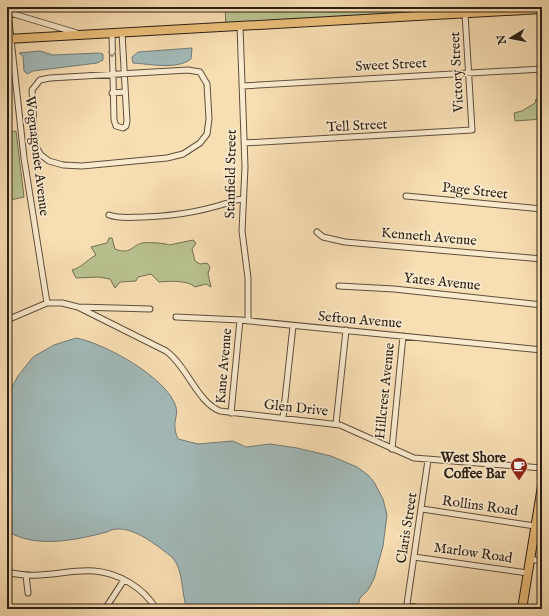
<svg xmlns="http://www.w3.org/2000/svg" width="549" height="616" font-family="'IM FELL English',serif">
<rect width="100%" height="100%" fill="#f8deb3"/>
<filter id="stains"><feTurbulence type="fractalNoise" baseFrequency=".005" numOctaves="4"/><feColorMatrix values="0 0 0 0 .2 0 0 0 0 .09 0 0 0 0 .02 0 0 0 .5 -.17"/></filter>
<radialGradient id="worn" r=".72"><stop offset=".6" stop-color="#630" stop-opacity="0"/><stop offset="1" stop-color="#630" stop-opacity=".3"/></radialGradient>
<path fill="#b9c290" stroke="#727052" d="M225 7H534L226 27Z
M542 98V119L515 121 514 113 522 111 535 103 536 99Z
M16 131 24 197 10 200 7 203V132Z
M109 238H112L115 249C131 255 131 246 142 243 146 242 166 243 169 245L193 240 196 243 192 249 195 261 200 264 207 263 210 267 208 274 211 287 206 284 195 287C188 280 169 281 159 282L151 274 138 277 136 281 120 282 115 288 110 279 99 277 76 278 72 270C81 268 87 260 96 255L91 247 107 243Z"/>
<path fill="#a2b9b8" stroke="#727b77" d="M192 48 191 59C177 70 150 64 133 63L132 57 138 52Z
M40 51 53 55 99 53 103 54V60L97 63 33 71 27 74 24 71 23 56 19 53Z
M76 338C104 343 168 378 176 407 178 414 174 421 175 428 175 432 177 436 178 439L198 444 233 441 246 447 270 444 297 448 331 456 357 467 368 475 374 482 383 499 387 515 383 546 374 579 368 590 360 598 357 609H187C181 593 184 572 173 558 158 546 127 520 107 532 76 540 36 549 7 531V396L18 376 33 357 54 345Z"/>
<g fill="none" stroke-linecap="round" stroke-linejoin="round">
<defs>
<path id="street" d="M7 12 77 33
M8 12 24 158 47 303
M240 26 245 167 242 231 248 278V321
M112 34 114 120 116 126 123 128 126 126 127 121 122 33
M188 70 200 72 207 84 209 119 207 134 200 143 183 154 167 158 82 166 63 165 49 161 41 155 36 147 34 131 32 90 40 80 50 78Z
M242 86 542 69
M112 93 125 92
M244 143 472 130 465 13
M406 196 542 209
M109 215C120 219 132 217 143 217 180 216 208 210 243 198
M317 232 323 237 345 242 542 259
M339 286 394 289 542 305
M78 307 166 351C187 366 197 402 220 411L340 425 414 458 542 468
M176 317 240 320 542 350
M7 320 47 303H62L78 307 150 309
M231 413 240 320
M283 418 293 326
M336 424 346 330
M392 449 403 336
M422 509 535 526
M414 557 528 573
M530 560H542
M7 572C53 584 86 556 130 583 142 590 149 597 156 609
M26 575 28 593
M105 609 124 580
M428 609 408 606 407 604 428 460"/>
<path id="primary" d="M7 39 542 9
M522 609 542 486"/>
</defs>
<use href="#street" stroke="#5e4f3c" stroke-width="7"/>
<use href="#primary" stroke="#2a1f15" stroke-width="10"/>
<use href="#street" stroke="#faeace" stroke-width="5"/>
<use href="#primary" stroke="#ecbf7a" stroke-width="8"/>
</g>
<defs><path id="oneway-chevron" d="M-2-3.5L2.5 0L-2 3.5" fill="none" stroke-width="1.6" stroke-linecap="round" stroke-linejoin="round"/></defs>
<use stroke="#9c8f7b" href="#oneway-chevron" transform="translate(112 54) rotate(89)"/>
<defs>
<symbol id="cafe-pin" viewBox="-11 -11 22 30"><path d="M0 17L-7.5 6A9.5 9.5 0 1 1 7.5 6Z" fill="#8f2418" stroke="#faeace"/><path d="M-5.5-4.5H6V0H3Q3 3.5 0 3.5H-2.5Q-5.5 3.5-5.5 0ZM3-3.2v2h1.7v-2ZM-6 4.5H4V6H-6Z" fill="#fff"/></symbol>
</defs>
<g fill-rule="evenodd">
<use href="#cafe-pin" x="509" y="456" width="20" height="27"/>
</g>
<g text-anchor="middle" dominant-baseline="central" stroke-width="3.5" stroke-linejoin="round" paint-order="stroke">
<g font-size="14" fill="#2a1f15" stroke="#faeace">
<text transform="translate(391 65) rotate(-3)">Sweet Street</text>
<text transform="translate(457 72) rotate(-93)">Victory Street</text>
<text transform="translate(357 126) rotate(-3)">Tell Street</text>
<text transform="translate(37 156) rotate(83)">Woguagonet Avenue</text>
<text transform="translate(231 174) rotate(-89)">Stanfield Street</text>
<text transform="translate(475 191) rotate(6)">Page Street</text>
<text transform="translate(429 237) rotate(5)">Kenneth Avenue</text>
<text transform="translate(442 282) rotate(6)">Yates Avenue</text>
<text transform="translate(360 320) rotate(5)">Sefton Avenue</text>
<text transform="translate(224 366) rotate(-85)">Kane Avenue</text>
<text transform="translate(385 391) rotate(-84)">Hillcrest Avenue</text>
<text transform="translate(296 408) rotate(6)">Glen Drive</text>
<text transform="translate(480 506) rotate(8)">Rollins Road</text>
<text transform="translate(407 528) rotate(-81)">Claris Street</text>
<text transform="translate(473 553) rotate(8)">Marlow Road</text>
</g>
<g font-size="14" font-weight="bold" fill="#2a1f15" stroke="#faeace" text-anchor="end">
<text x="506" y="458">West Shore<tspan x="506" dy="16">Coffee Bar</tspan></text>
</g>
</g>
<rect width="549" height="616" fill="none" stroke="#f8deb3" stroke-width="24"/>
<rect x="8" y="8" width="533" height="600" fill="none" stroke="#2a1f15" stroke-width="2"/>
<rect x="12" y="12" width="525" height="592" fill="none" stroke="#2a1f15"/>
<g transform="translate(511 38) rotate(260)" stroke="#faeace" stroke-width="3" paint-order="stroke">
<path d="M0-3L7 15L0 10L-7 15Z" fill="#2a1f15"/>
<text y="-6" font-size="11" font-weight="bold" text-anchor="middle" fill="#2a1f15">N</text>
</g>
<rect width="100%" height="100%" filter="url(#stains)"/>
<rect width="100%" height="100%" fill="url(#worn)"/>
</svg>
